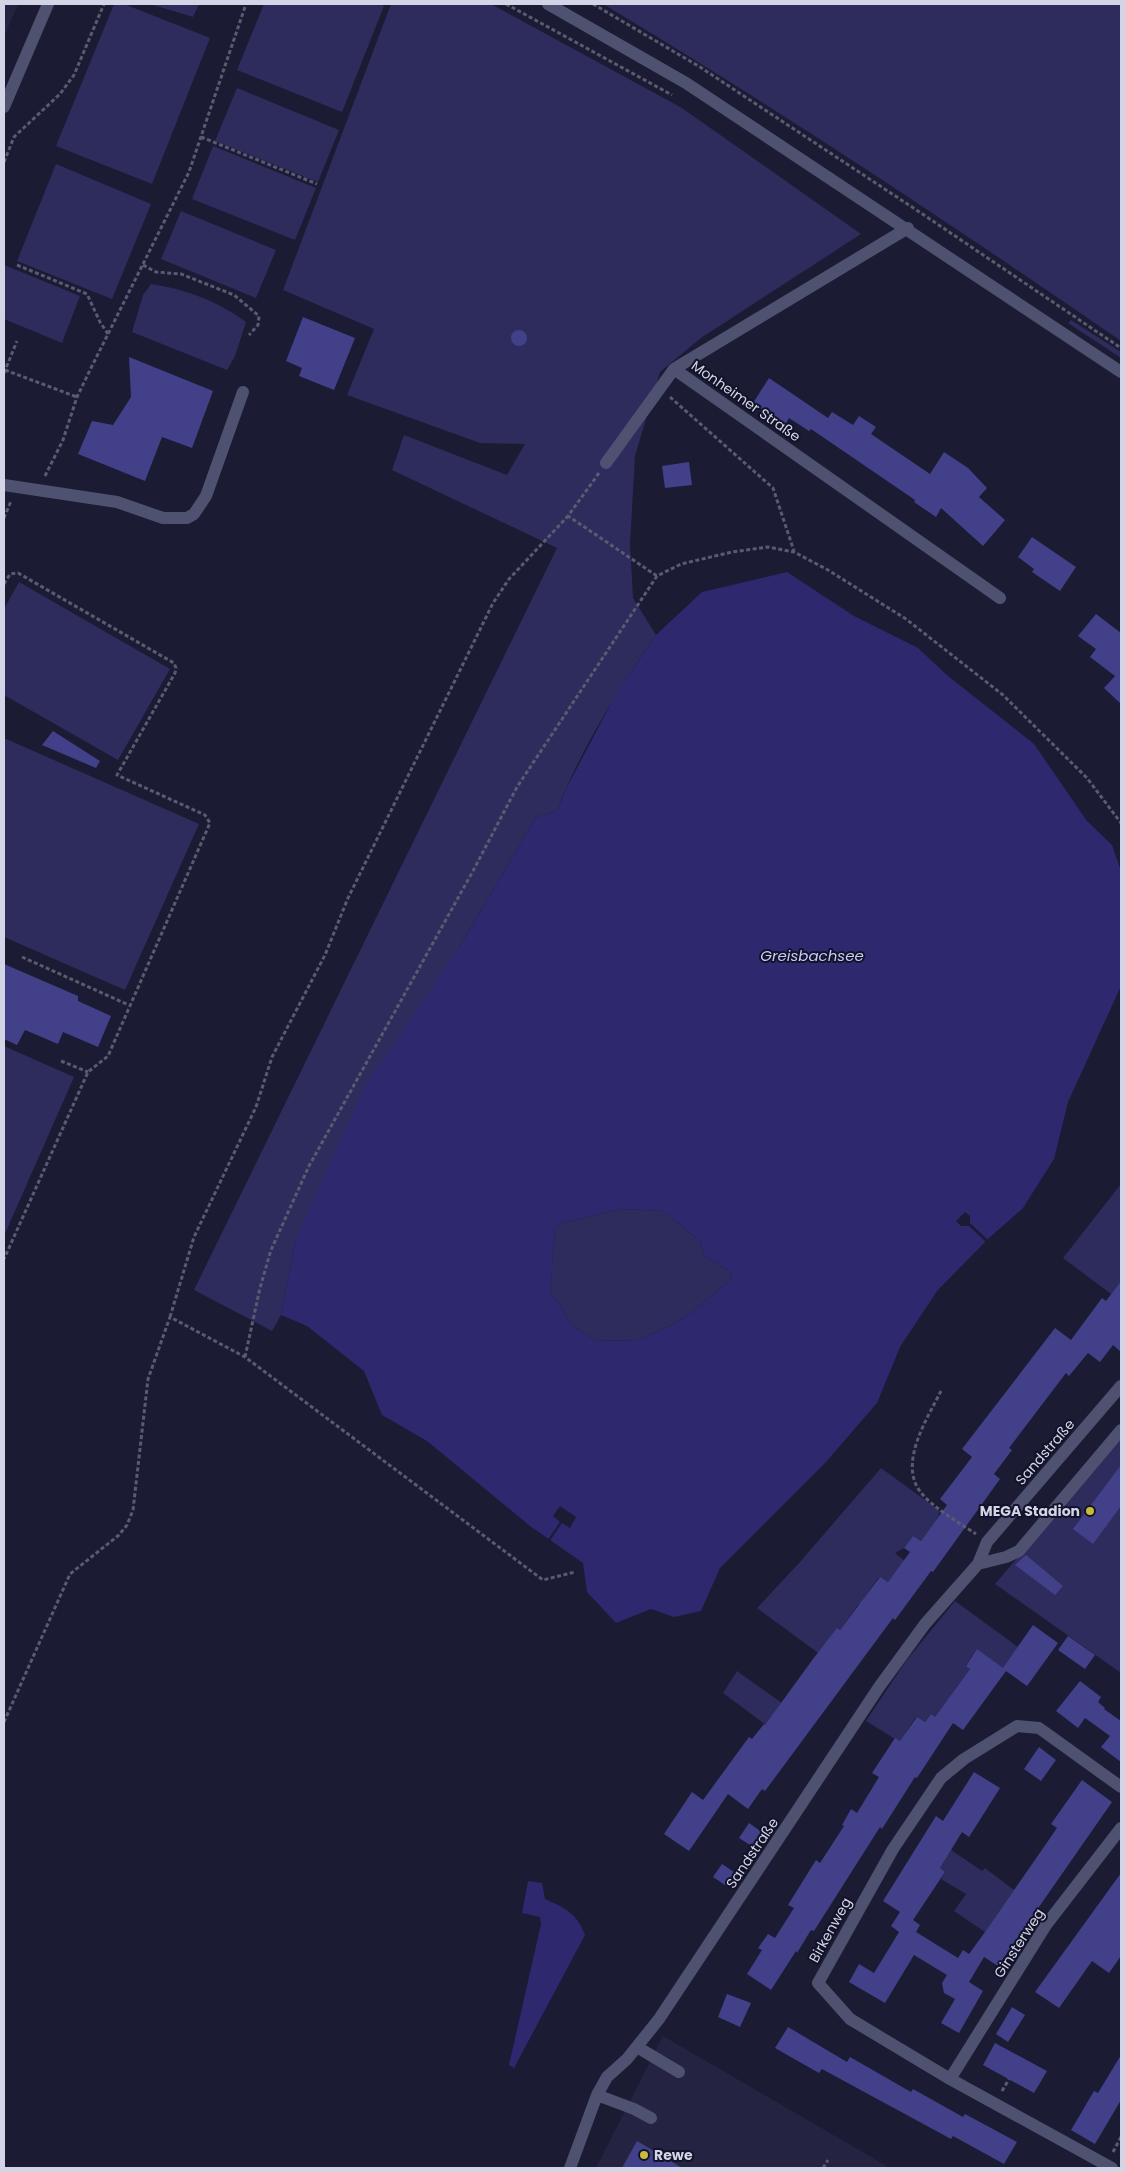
<svg xmlns="http://www.w3.org/2000/svg" width="1125" height="2172" font-family="Poppins,sans-serif">
<rect width="100%" height="100%" fill="#1b1b34"/>
<path fill="#242442" d="M4 4H18L4 37Z
M663 2036 890 2168H596Z"/>
<path fill="#2d2c5d" d="M114 4H124L210 38 152 184 56 146Z
M150 4H199L193 17Z
M264 4H379L384 6 342 112 237 70Z
M391 4H491L682 108 861 234 701 338 660 372 635 456 630 544 633 598 656 635C618 690 581 748 557 811L536 817 460 946 295 1242 281 1315 272 1331 194 1290 557 548 392 470 404 435 507 475 525 444 480 443 347 395 374 329 283 290Z
M603 4H1121V341C951 224 780 110 603 4Z
M237 88 339 130 318 182 215 141Z
M213 146 316 188 295 240 192 199Z
M56 164 151 204 112 299 17 261Z
M181 211 276 250 256 298 161 259Z
M4 265 80 296 62 343 4 319Z
M151 284C185 289 218 301 246 322L235 356 227 370 132 332 143 295Z
M1071 320 1121 352V358L1068 323Z
M19 582 170 669 118 760 4 695V609Z
M4 738 199 824 125 990 4 937Z
M4 1046 74 1077 4 1236Z
M1121 1184V1281L1111 1294 1063 1258Z
M622 1209 663 1211 701 1242 703 1255 730 1271 731 1279 692 1312 672 1325 637 1340 596 1341 571 1325 561 1306 550 1293 555 1230 562 1223Z
M1121 1438V1673L995 1584Z
M881 1468 940 1511 937 1519 921 1541 913 1536 904 1548 895 1553 926 1578 921 1585 898 1569 888 1582 879 1577 865 1597 873 1616 858 1605 840 1630 837 1628 836 1666 757 1608 800 1562Z
M955 1601 1018 1647 1003 1669 977 1649 966 1665 970 1668 968 1672 935 1717 931 1714 925 1722 916 1717 906 1732 903 1744 866 1721 906 1661Z
M737 1671 782 1703 766 1725 723 1693Z
M951 1850 982 1871 985 1868 1014 1890 985 1932 954 1911 966 1894 941 1879 945 1872 940 1868Z"/>
<path fill="#2e286e" fill-rule="evenodd" d="M787 572 854 616 918 648 948 676 1034 744 1087 821 1112 845 1121 871V986L1068 1102 1054 1159 1023 1208 989 1238 937 1291 900 1347 877 1403 825 1463 720 1568 701 1611 674 1617 651 1609 616 1623 587 1592 583 1563 530 1526 427 1441 382 1415 364 1371 307 1326 281 1315 295 1242 365 1086 460 946 536 817 557 811 566 789 616 694 656 635 702 592ZM622 1209 663 1211 701 1242 703 1255 730 1271 731 1279 692 1312 672 1325 637 1340 596 1341 571 1325 561 1306 550 1293 555 1230 562 1223Z
M528 1881 542 1883 545 1899C565 1908 577 1913 585 1935L514 2068 509 2065 541 1924 540 1917 522 1913Z"/>
<path fill="#1b1b34" d="M965 1212 970 1216V1223L989 1241 987 1243 969 1226H961L956 1221Z
M560 1506 576 1517 570 1528 562 1523 549 1542 547 1541 560 1522 553 1516Z"/>
<path fill="#424089" d="M303 317 355 338 334 390 299 376 302 368 286 361Z
M511 338a8 8 0 1 1 16 0a8 8 0 1 1-16 0Z
M129 357 213 391 192 448 162 437 145 481 78 454 92 421 113 425 131 397Z
M769 378 828 418 832 412 853 425 859 416 876 427 871 434 930 474 944 452 968 468 987 488 979 497 1005 520 983 546 941 508 936 517 914 502 915 500 811 429 809 431 789 418 785 425 753 403Z
M689 462 692 485 665 488 662 466Z
M1032 537 1076 567 1060 591 1032 572 1034 569 1018 557Z
M1096 614 1121 633V704L1104 688 1115 676 1090 657 1096 649 1078 636Z
M53 731 100 761 96 768 42 745Z
M4 964 78 996V1001L111 1016 98 1047 63 1032 58 1044 25 1030 17 1045 4 1039Z
M1121 1281V1352L1113 1345 1100 1362 1088 1353 1069 1376 1066 1373 1009 1448 1012 1450 994 1474 1000 1479 933 1572 931 1571 895 1620 893 1618 765 1791 762 1789 748 1809 728 1794 689 1851 664 1834 692 1792 703 1800 749 1737 752 1739 764 1724 765 1725 813 1659 837 1628 840 1630 880 1577 888 1582 910 1552 904 1548 913 1536 921 1541 947 1505 940 1499 972 1457 962 1449 1055 1328 1071 1340 1102 1298 1106 1301Z
M1121 1465V1506L1093 1544 1073 1529Z
M1026 1555 1063 1586 1055 1595 1015 1565Z
M1033 1625 1058 1643 1027 1686 1006 1671 963 1730 953 1723 917 1778 915 1777 882 1829 880 1827 814 1931 811 1930 797 1953 796 1951 771 1990 747 1974 762 1950 758 1948 768 1934 775 1938 794 1908 788 1905 816 1860 820 1863 844 1826 842 1825 851 1809 857 1813 879 1777 872 1773 895 1738 900 1741 917 1717 925 1722 931 1714 935 1717 970 1669 966 1666 977 1649 1003 1668Z
M1068 1636 1095 1655 1085 1669 1058 1650Z
M1080 1681 1101 1697 1098 1702 1105 1708 1104 1709 1121 1721V1762L1101 1747 1110 1736 1085 1718 1078 1728 1056 1711Z
M1039 1747 1056 1760 1041 1781 1024 1769Z
M974 1772 1000 1788 969 1837 962 1832 940 1868 945 1872 913 1920 920 1925 916 1932 958 1958 963 1950 969 1954 985 1932 1057 1828 1051 1824 1082 1780 1112 1802 998 1966 984 1957 969 1982 983 1991 959 2033 941 2023 955 1999 944 1993 942 1983 947 1975 914 1955 885 2003 849 1982 859 1964 874 1973 899 1932 891 1926 900 1912 883 1901 936 1816 943 1821Z
M749 1823 763 1833 753 1847 739 1838Z
M722 1864 737 1874 728 1887 713 1877Z
M1121 1873V1956L1109 1973 1092 1961 1059 2008 1035 1992Z
M727 1994 751 2003 740 2027 718 2017Z
M1012 2007 1025 2015 1008 2042 996 2034Z
M788 2027 847 2062 850 2057 911 2092 913 2089 963 2117 965 2114 1017 2142 1004 2164 953 2136 951 2139 822 2069 819 2073 775 2048Z
M995 2043 1047 2071 1034 2093 983 2065Z
M1121 2055V2100L1095 2144 1071 2130 1094 2091 1098 2093Z
M637 2141 682 2168H622Z"/>
<g fill="none" stroke-linecap="round" stroke-linejoin="round">
<path stroke="#5a5a70" stroke-width="3" stroke-dasharray="4 2.5" stroke-linecap="butt" d="M506 4 672 95
M593 4 700 67 921 213 1121 348
M201 137 317 184
M4 162 14 137 60 94 74 75 104 4
M17 265 87 294 100 322 108 334
M143 265 156 272 181 274 234 295 259 316 258 325 249 335
M5 370 77 397
M4 373 17 341
M670 397 773 488 794 551
M599 473 568 516 657 576
M45 476 63 440 77 397 91 368 189 172 246 4
M4 518 11 501
M4 584 10 574 18 573 174 663 176 668 175 673 117 775 205 815 210 823 108 1056 88 1072 4 1259
M22 957 131 1006
M61 1061 88 1072
M170 1317 194 1237 256 1107 272 1057 325 955 348 898 493 603 509 579 568 516
M245 1357 260 1288 271 1250 309 1166 473 871 517 787 657 576 681 564 732 552 768 547 794 552 828 570 906 619 1003 695 1087 778 1121 823
M941 1391C927 1419 896 1466 923 1495 934 1508 961 1524 976 1534
M4 1722 70 1574 119 1535 127 1525 133 1510 148 1379 170 1317 245 1357 543 1580 575 1572
M1002 2091 1009 2079
M1113 2152 1121 2137
M823 2168 828 2160"/>
<path stroke="#4f5171" stroke-width="12" d="M548 4 686 83 1121 372
M4 107 48 4
M908 228 674 369 1000 598
M606 463 674 369
M4 485 117 502 163 518H187L194 514 206 496 243 392
M978 1564 1006 1557 1019 1551 1121 1430
M637 2047 679 2072
M950 2079 1046 1925 1121 1828
M597 2095 634 2109 651 2118
M570 2168 597 2095 607 2077 627 2059 659 2019 879 1687 925 1624 978 1564 987 1542 1121 1386
M1112 2168 950 2079 850 2019 818 1983 893 1849 941 1778 964 1759 1017 1726 1039 1728 1121 1787"/>
</g>
<g fill="#cbba39" stroke="#12122a" stroke-width="2">
<circle cx="1090" cy="1511" r="5"/>
<circle cx="644" cy="2155" r="5"/>
</g>
<g text-anchor="middle" dominant-baseline="central" stroke-width="4" stroke-linejoin="round" paint-order="stroke">
<g font-size="14" fill="#d3d5e6" stroke="#12122a">
<text transform="translate(746 401) rotate(35)">Monheimer Straße</text>
<text transform="translate(1045 1452) rotate(-49)">Sandstraße</text>
<text transform="translate(752 1853) rotate(-56)">Sandstraße</text>
<text transform="translate(830 1930) rotate(-61)">Birkenweg</text>
<text transform="translate(1019 1943) rotate(-57)">Ginsterweg</text>
</g>
<g font-size="14" font-weight="bold" fill="#d3d5e6" stroke="#12122a" text-anchor="end">
<text x="1080" y="1511">MEGA Stadion</text>
<text x="654" y="2155" text-anchor="start">Rewe</text>
</g>
<g font-size="15" font-style="italic" fill="#c7cbf5" stroke="#12122a">
<text x="812" y="955">Greisbachsee</text>
</g>
</g>
<rect width="1125" height="2172" fill="none" stroke="#d3d5e6" stroke-width="10"/>
</svg>
